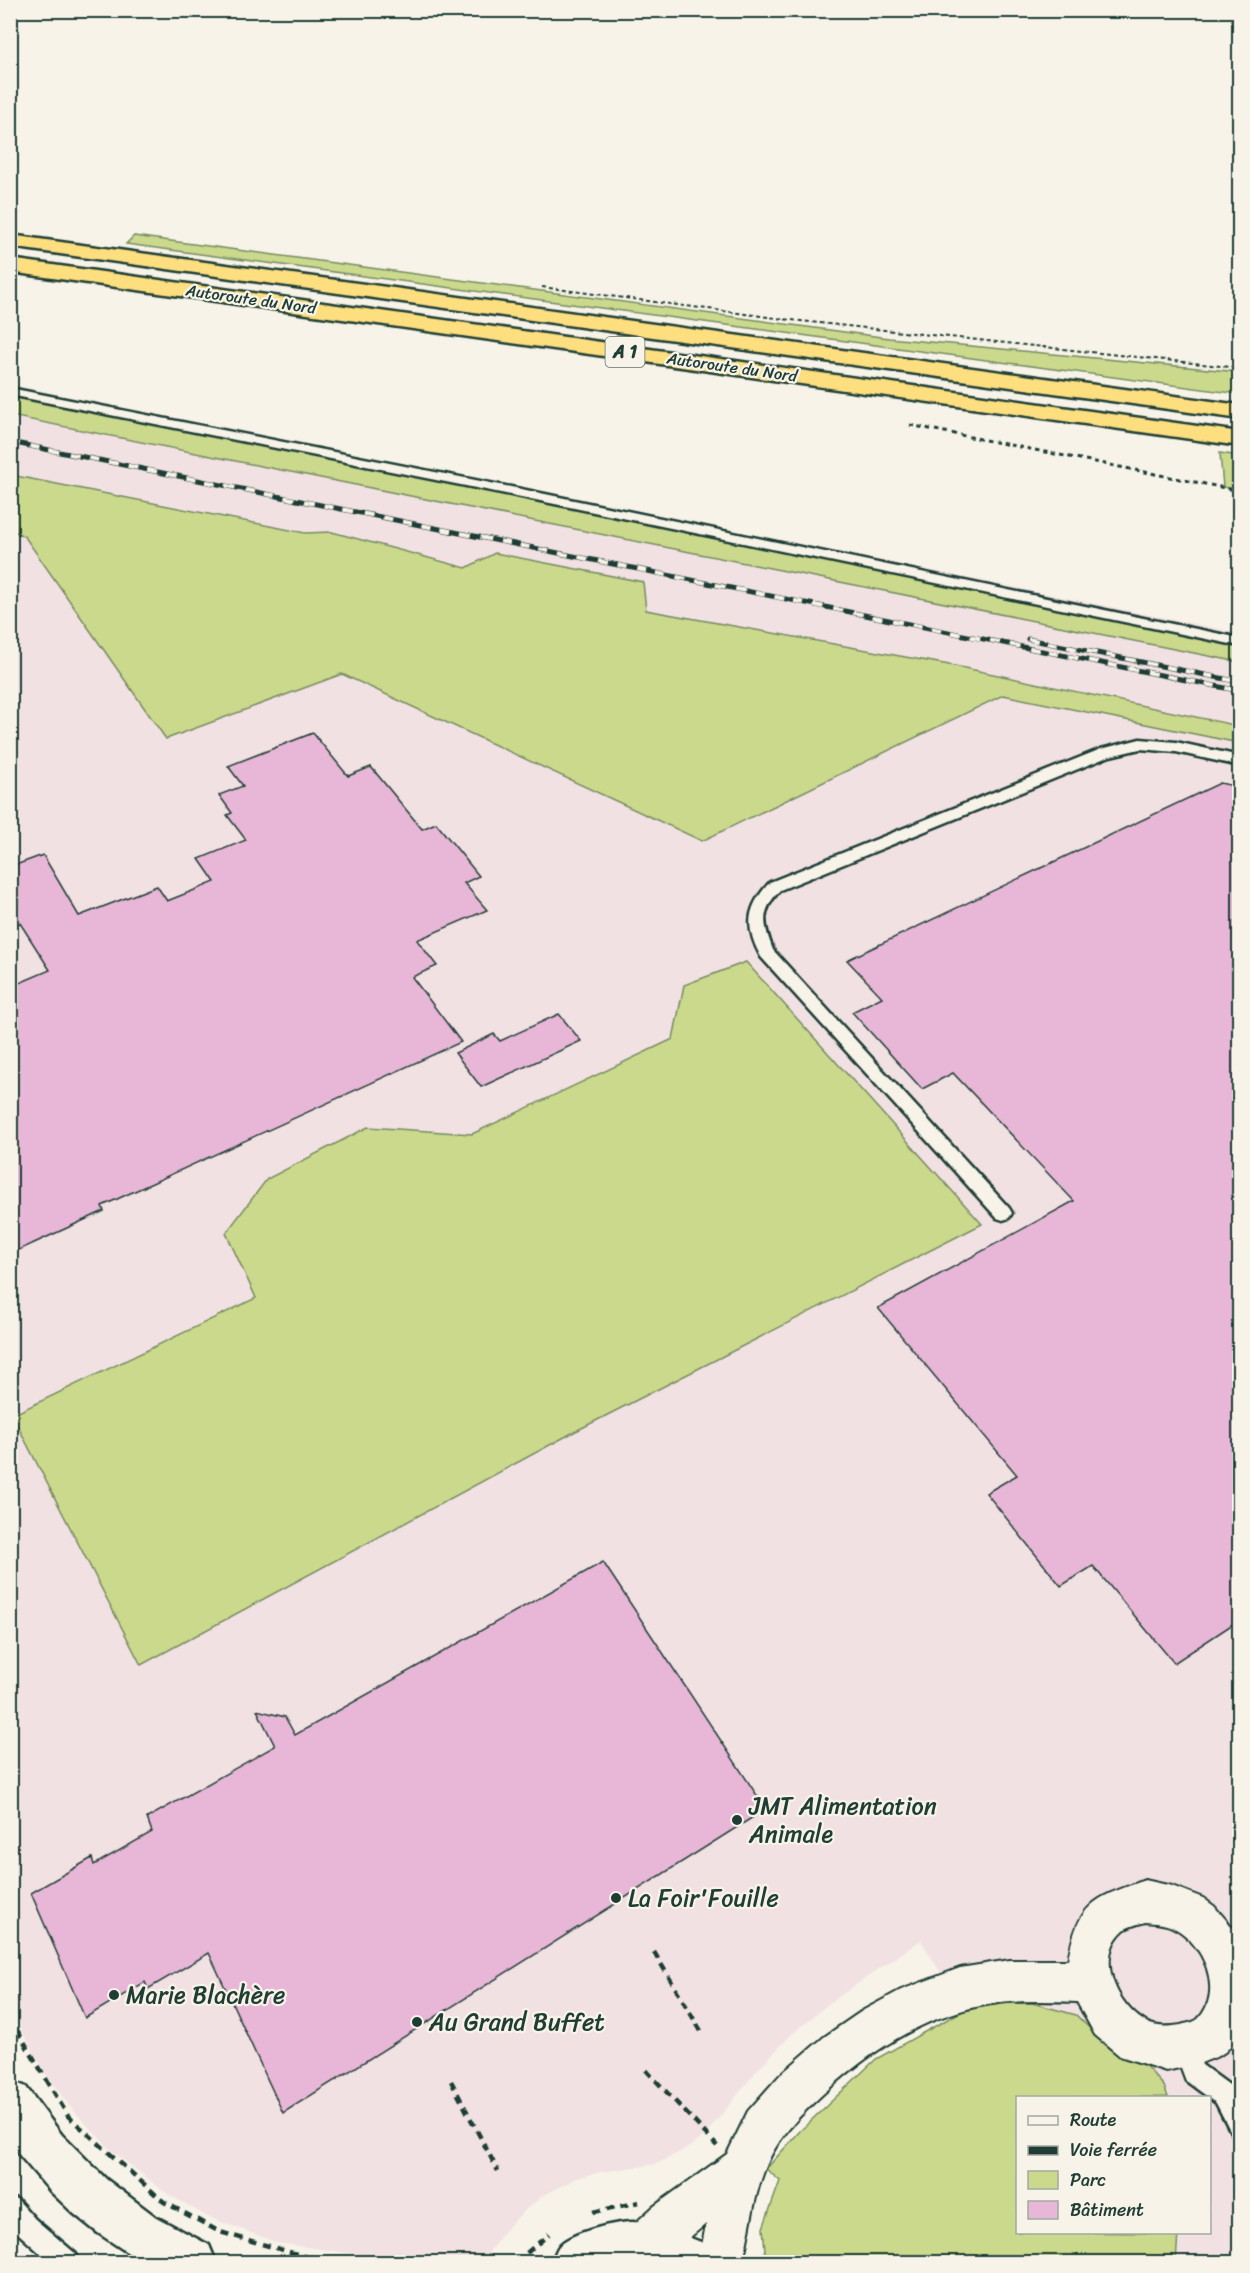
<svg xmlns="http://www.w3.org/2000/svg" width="1250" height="2273" font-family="Sriracha,sans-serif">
<rect width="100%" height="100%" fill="#f7f3e8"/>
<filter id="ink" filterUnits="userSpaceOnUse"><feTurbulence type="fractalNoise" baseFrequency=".0167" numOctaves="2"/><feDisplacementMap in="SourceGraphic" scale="12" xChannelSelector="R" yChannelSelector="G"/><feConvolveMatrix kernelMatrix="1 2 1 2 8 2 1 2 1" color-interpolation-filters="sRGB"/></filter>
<g filter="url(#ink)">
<path fill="#f2e1e3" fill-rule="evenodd" d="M11 385 1239 633V2262H1118L1098 2233 1210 2232V2098H1018L1017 2100 921 1940 828 2004 791 2035 758 2069 706 2134 693 2145 657 2164 601 2172 577 2178 544 2195 524 2211 505 2230 482 2262H411L278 2243 208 2217 166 2193 111 2150 70 2107 45 2073 11 2011V529L25 537 166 739 342 674 702 841 11 499ZM684 986 981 1224 574 1432 141 1665 12 1415 256 1297 226 1233 368 1127 472 1134 673 1039Z"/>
<path fill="#cbd98d" stroke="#758b60" stroke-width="1.5" d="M134 236 889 338 1239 372V394L126 244Z
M10 393 1239 642V662L11 416Z
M1220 453 1239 456V491L1223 487Z
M11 475 305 533 332 532 466 568 495 553 643 582 646 610 955 666 1239 726V743L1003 695 702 841 342 674 166 739 25 537 11 529Z
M746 962 982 1224 574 1432 141 1665 12 1415 256 1298 226 1233 267 1179 368 1127 472 1134 673 1039 684 985Z
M990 2003H1032L1076 2015 1108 2046 1143 2063 1164 2086 1168 2097 1018 2098V2232L1178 2233 1176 2262H766L763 2228 780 2181 766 2169 800 2131 876 2059 964 2010Z"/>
<path fill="#e8b7d7" stroke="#1f3d34" stroke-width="1.5" d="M313 733 348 776 371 767 422 829 436 823 479 876 464 883 487 910 417 940 437 966 412 977 461 1042 102 1206 104 1211 10 1254V987L50 970 20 923 10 927V867L43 855 79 916 157 886 167 901 215 882 199 859 246 840 227 815 232 813 219 795 243 786 228 766Z
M1220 783 1239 787V1620L1174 1663 1093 1566 1061 1586 986 1493 1017 1475 878 1308 1074 1201 953 1073 922 1089 852 1012 882 997 847 960Z
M559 1014 581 1041 481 1087 455 1053 494 1034 500 1041Z
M603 1562 766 1809 283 2113 209 1953 148 1989 145 1982 85 2018 31 1893 92 1858 94 1865 152 1832 147 1818 275 1746 257 1710 285 1717 295 1735Z"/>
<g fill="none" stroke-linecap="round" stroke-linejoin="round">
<defs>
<path id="service" d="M10 388 521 489 1240 638V646L521 497 10 395Z
M1140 739 1176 742 1240 756V766L1176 752 1140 749 1110 756 780 890C760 912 763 923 773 950L1009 1208 1012 1213 1009 1218 1003 1220 997 1218 761 957C744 926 747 907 770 882L1101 749Z
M1185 2038 1193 2041 1202 2065 1232 2087 1240 2101V2137L1232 2134 1216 2103 1186 2081 1174 2049 1177 2041Z
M10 2196 18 2200 35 2219 76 2254 80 2262H50L10 2226Z"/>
<path id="minor" d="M1145 1880 1172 1886 1203 1898 1214 1906 1233 1928 1240 1941V2030L1235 2040 1225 2052 1216 2057 1201 2063 1166 2071 1120 2056 1095 2035 1077 2002C1051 2001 1025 2000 999 2003 931 2011 874 2048 824 2093 802 2113 779 2136 767 2164 755 2191 751 2223 745 2252V2262H699L706 2224 661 2261H629L622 2245 629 2229 653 2207 727 2154 748 2111 780 2075 824 2037 862 2011 901 1990 960 1968 1010 1960H1068C1079 1902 1093 1899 1145 1880ZM1145 1922C1154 1923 1164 1923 1172 1927 1203 1941 1225 1991 1198 2019 1193 2023 1187 2023 1181 2025 1169 2027 1157 2028 1146 2022 1116 2005 1094 1956 1124 1930 1129 1926 1139 1924 1145 1922Z"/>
<path id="tertiary" d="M10 2080 26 2087 62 2135 106 2179 156 2217 209 2245 216 2262H142L98 2233 73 2213 50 2191 10 2144Z
M633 2222 657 2225 706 2244 715 2262H552C554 2258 556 2249 560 2245 572 2232 615 2222 633 2222Z"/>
<path id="motorway" d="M10 235 1240 405V419L10 247Z
M10 259 1240 432V446L10 272Z"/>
</defs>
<use href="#service" stroke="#1f3d34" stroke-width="5"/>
<use href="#minor" stroke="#1f3d34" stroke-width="4"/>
<use href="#tertiary" stroke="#1f3d34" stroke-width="5"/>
<use href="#motorway" stroke="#1f3d34" stroke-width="5"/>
<path stroke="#1f3d34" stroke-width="2" stroke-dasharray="4 3" stroke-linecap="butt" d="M542 287 791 320 1240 368"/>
<path stroke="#1f3d34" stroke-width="3" stroke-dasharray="4.5 4" stroke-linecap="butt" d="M910 425 1240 491"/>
<path stroke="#1f3d34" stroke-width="4.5" stroke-dasharray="8 6" stroke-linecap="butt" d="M654 1952 701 2031
M10 2018 68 2116 164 2202 220 2232 314 2259 340 2262
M646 2070 717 2146
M451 2081 498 2171
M593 2212 639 2202
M516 2262 549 2234"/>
<use href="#service" fill="#f7f3e8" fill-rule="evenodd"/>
<use href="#minor" fill="#f7f3e8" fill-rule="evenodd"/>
<use href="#tertiary" fill="#f7f3e8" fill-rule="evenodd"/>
<use href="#motorway" fill="#fedf80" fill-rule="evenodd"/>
<defs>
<path id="rail" d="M10 442 1240 691
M1028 639 1240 682"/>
</defs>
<use href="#rail" stroke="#1f3d34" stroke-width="5"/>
<use href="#rail" stroke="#f7f3e8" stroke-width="4" stroke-dasharray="10" stroke-linecap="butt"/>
</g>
</g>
<g fill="#1f3d34" stroke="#f7f3e8" stroke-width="2">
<circle cx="737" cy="1820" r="6"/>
<circle cx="616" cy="1898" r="6"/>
<circle cx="114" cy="1995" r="6"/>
<circle cx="417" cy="2022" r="6"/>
</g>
<g text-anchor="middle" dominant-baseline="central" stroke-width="4.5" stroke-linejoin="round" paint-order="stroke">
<g font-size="16" fill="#1f3d34" stroke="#f7f3e8">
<text transform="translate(251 299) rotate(8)">Autoroute du Nord</text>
<text transform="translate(732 367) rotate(8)">Autoroute du Nord</text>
</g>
<rect fill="#f7f3e8" stroke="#60746a" stroke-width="1.5" x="605.5" y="337" width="39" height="30" rx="4.5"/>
<g font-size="18" font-weight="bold" fill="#1f3d34">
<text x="625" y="352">A 1</text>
</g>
<g font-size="24" fill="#1f3d34" stroke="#f7f3e8" text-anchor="start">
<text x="749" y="1806">JMT Alimentation<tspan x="749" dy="28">Animale</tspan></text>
<text x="628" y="1898">La Foir'Fouille</text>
<text x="126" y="1995">Marie Blachère</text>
<text x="429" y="2022">Au Grand Buffet</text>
</g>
</g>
<rect width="1250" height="2273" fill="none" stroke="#f7f3e8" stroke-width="36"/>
<rect x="18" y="18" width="1214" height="2237" fill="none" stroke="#1f3d34" stroke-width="2" filter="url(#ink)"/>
<rect x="1016" y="2096" width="195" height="138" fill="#f7f3e8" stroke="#a1aaa0" stroke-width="1.5"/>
<rect x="1028" y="2116" width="30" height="9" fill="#f7f3e8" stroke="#a1aaa0" stroke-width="1.5"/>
<text x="1070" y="2126" font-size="18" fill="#1f3d34">Route</text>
<rect x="1028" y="2146" width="30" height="9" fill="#1f3d34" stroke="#a1aaa0" stroke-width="1.5"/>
<text x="1070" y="2156" font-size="18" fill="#1f3d34">Voie ferrée</text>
<rect x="1028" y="2171" width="30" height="18" fill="#cbd98d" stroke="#a1aaa0" stroke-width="1.5"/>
<text x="1070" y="2186" font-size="18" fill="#1f3d34">Parc</text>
<rect x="1028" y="2201" width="30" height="18" fill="#e8b7d7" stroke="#a1aaa0" stroke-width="1.5"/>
<text x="1070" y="2216" font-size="18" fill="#1f3d34">Bâtiment</text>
</svg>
